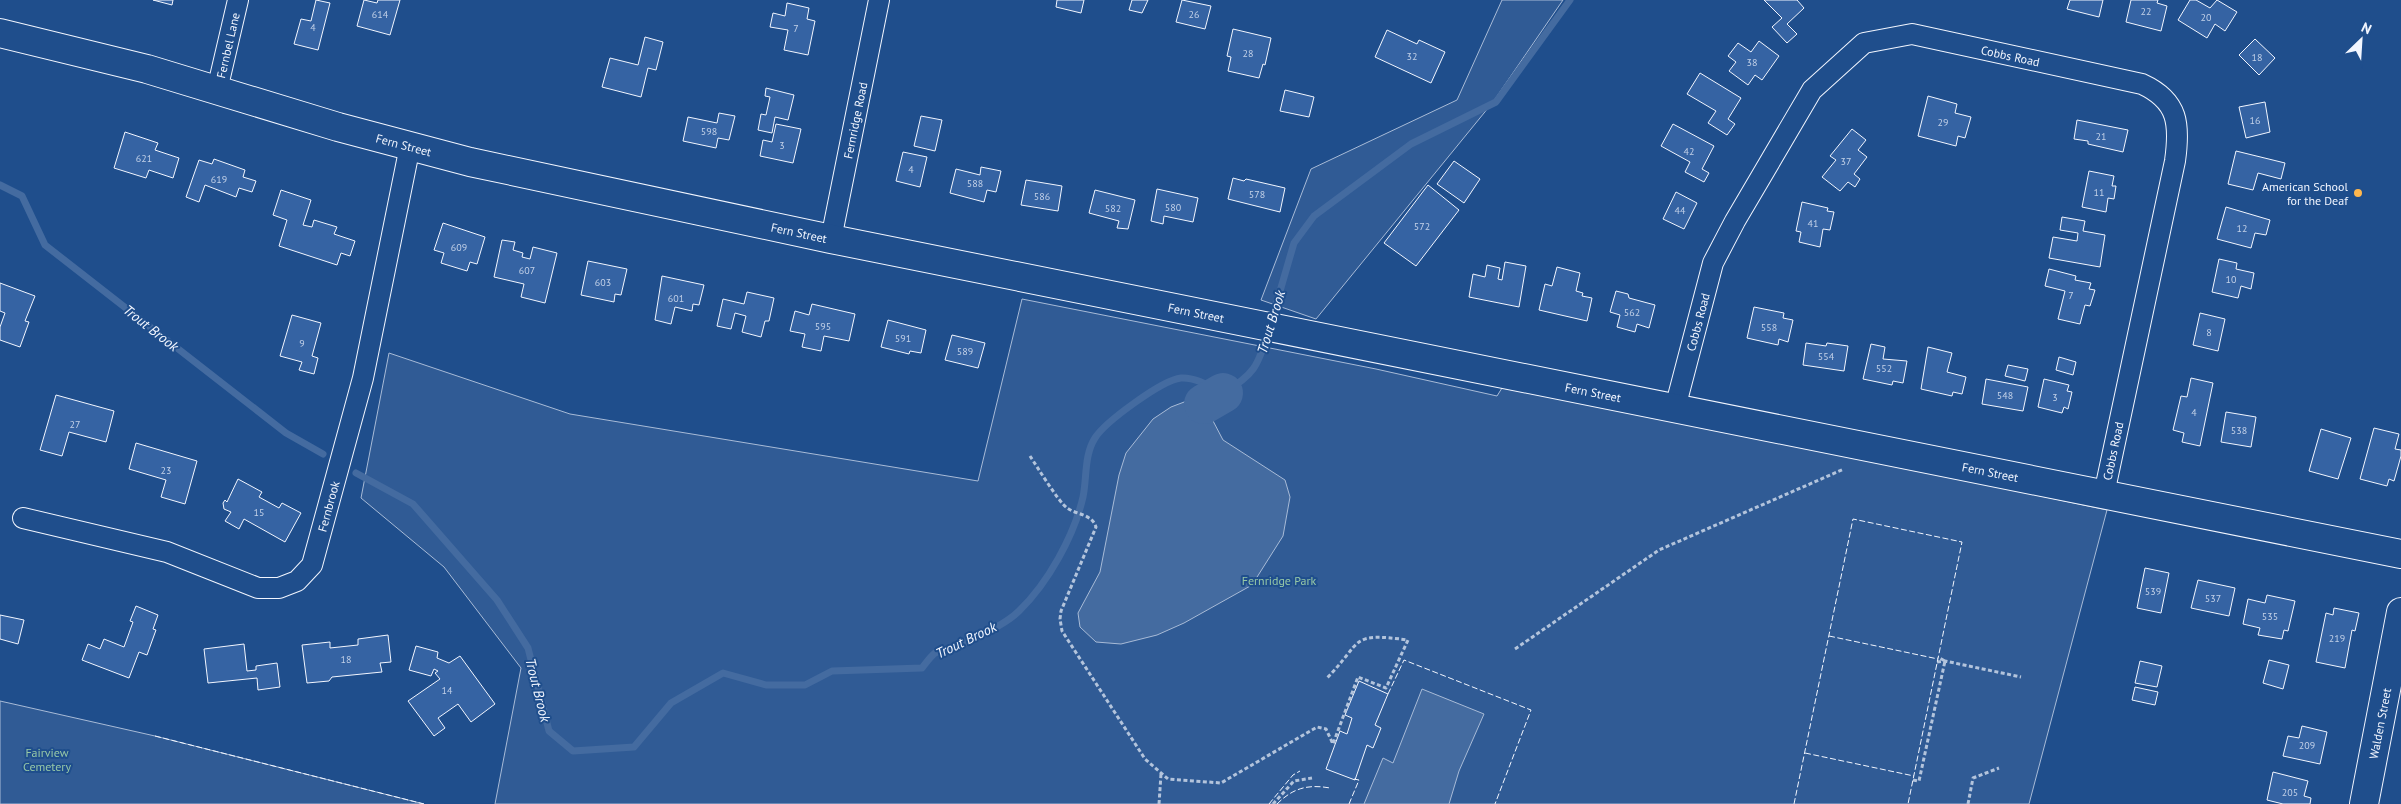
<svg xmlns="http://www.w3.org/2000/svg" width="2401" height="804" font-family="'PT Sans',sans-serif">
<rect width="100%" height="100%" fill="#1f4e8c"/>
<path fill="#305b95" stroke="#a8bbd7" d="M1502 0H1563L1493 102 1316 319 1261 300 1311 169 1457 100Z
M1022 299 1376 369 1497 396 1502 388 1790 443 2107 510 2029 804H495L521 668 444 567 361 498 389 353 570 414 978 481Z
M0 701 155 736 424 804H0Z"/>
<path fill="#446ba0" stroke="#a8bbd7" d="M1200 396 1223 440 1285 480 1290 497 1283 536 1252 585 1184 623 1157 635 1121 644 1096 642 1080 627 1078 613 1100 572 1119 475 1126 453 1153 419 1171 407Z
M1422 689 1484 714 1459 771 1449 804H1364L1383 758 1393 763Z"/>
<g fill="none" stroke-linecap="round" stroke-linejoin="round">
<path stroke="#446ba0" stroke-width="7" d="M0 185 22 196 45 245 286 433 323 454
M1271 322 1294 243 1314 216 1411 144 1496 102 1570 0
M356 473 413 504 497 600 528 648 549 731 573 751 634 747 671 703 723 673 766 685H805L832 671 922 668C926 663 930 657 935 653 938 651 945 651 949 649 969 641 1004 626 1019 611 1048 583 1074 536 1083 497 1087 478 1084 455 1095 438 1105 422 1162 380 1181 378 1196 377 1211 387 1223 393 1254 375 1258 366 1268 333"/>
<path stroke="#446ba0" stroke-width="40" d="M1204 404 1223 393"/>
</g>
<path fill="#3563a3" stroke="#f2f6ff" d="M153 0H173L172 5Z
M316 0 330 3 318 50 294 44 301 19 311 21Z
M364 0 377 3 378 0H400L390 35 357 26Z
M1057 0H1084L1081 13 1056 7Z
M1132 0H1148L1142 13 1129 10Z
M1182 0 1211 6 1205 29 1176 22Z
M1764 0H1797L1804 8 1787 24 1797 34 1787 43 1772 27 1782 18Z
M2070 0H2103L2099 17 2067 9Z
M2131 0H2158L2157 3 2167 6 2161 31 2126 22Z
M2190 0H2196L2210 8 2217 0 2237 12 2225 31 2215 24 2207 38 2178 20Z
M787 3 809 8 807 19 815 21 808 55 784 50 788 30 770 27 773 13 785 16Z
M1233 29 1271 38 1265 65 1263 64 1259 78 1228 71 1231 57 1227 56Z
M1387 30 1417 44 1419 40 1445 52 1431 83 1375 57Z
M645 37 663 42 656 70 648 68 641 97 602 87 610 58 638 65Z
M2255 39 2275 58 2259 75 2239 55Z
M1759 41 1779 56 1762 80 1755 75 1748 85 1729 71 1736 62 1728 56 1738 43 1751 52Z
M1700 73 1741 98 1728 119 1735 124 1727 135 1708 123 1716 111 1687 94Z
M766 88 794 95 788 120 775 117 772 133 758 130 761 114 766 115 770 97 765 96Z
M1285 90 1314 97 1309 117 1280 111Z
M1928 96 1957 104 1955 113 1971 117 1965 138 1958 136 1956 146 1918 136Z
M2265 102 2270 132 2246 138 2239 107Z
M719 113 735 116 729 140 718 138 716 148 683 141 688 117 717 123Z
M921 116 942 120 935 151 914 146Z
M2077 120 2128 130 2123 152 2088 144V141L2074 139Z
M776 124 801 129 793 163 760 156 763 140 772 142Z
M1673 124 1714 146 1702 169 1709 173 1704 182 1685 172 1690 162 1661 146Z
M1852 129 1866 140 1858 150 1867 157 1854 174 1860 179 1855 187 1848 182 1840 191 1822 177 1836 160 1830 156Z
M125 132 158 143 155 150 179 158 173 178 149 170 146 178 114 168Z
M2236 151 2285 163 2281 179 2258 173 2253 190 2228 184Z
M903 152 927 157 920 187 896 181Z
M214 159 245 170 243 177 256 181 252 192 239 188 236 197 205 185 199 202 186 197 199 160 212 164Z
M1454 161 1480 179 1464 203 1437 184Z
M981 167 1001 171 996 192 987 190 984 202 950 193 956 169 980 175Z
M2089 171 2114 176 2112 186H2116L2114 199 2108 198 2106 212 2082 207Z
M1233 178 1244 181 1246 179 1285 188 1280 212 1228 199Z
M1026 180 1062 186 1058 211 1021 205Z
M1428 185 1459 210 1416 266 1384 243Z
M1157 189 1198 198 1193 222 1164 216 1163 224 1151 221Z
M281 190 311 200 303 225 312 227 314 220 337 227 334 234 355 241 350 256 341 253 337 265 279 246 287 220 273 215Z
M1095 190 1135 200 1128 229 1117 228 1119 221 1089 213Z
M1676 192 1697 203 1684 229 1663 219Z
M1802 202 1828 208 1827 211 1834 212 1830 230 1823 229 1820 247 1799 242 1801 232 1796 231Z
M2226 207 2270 220 2266 235 2255 233 2251 248 2217 239Z
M2062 217 2085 221 2083 231 2105 235 2100 267 2049 258 2053 237 2077 241 2078 233 2060 230Z
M443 223 485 237 477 264 470 262 467 271 441 263 444 253 434 250Z
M502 240 515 242 513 250 523 253 522 257 530 259 533 247 557 253 545 303 521 297 524 284 494 277Z
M2219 259 2237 263 2236 269 2254 273 2251 289 2241 286 2238 298 2212 292Z
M588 261 627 269 621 295 615 294 614 302 581 295Z
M1505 262 1526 266 1519 307 1469 297 1473 274 1485 277 1487 265 1500 268 1498 279 1502 280Z
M1557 267 1580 273 1576 291 1583 293 1582 296 1592 298 1587 321 1539 310 1545 284 1552 286Z
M2049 269 2076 276 2075 280 2091 283 2089 289 2095 290 2090 306 2085 305 2080 324 2058 319 2065 291 2045 286Z
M662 276 704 285 699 305 693 304 692 311 675 307 671 324 655 320Z
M0 283 35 296 25 321 29 322 20 347 0 340V327L5 313 0 311Z
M1616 291 1628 294 1629 298 1655 305 1649 328 1637 324 1635 332 1617 327 1620 315 1610 312Z
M747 292 774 298 769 321H765L761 337 742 332 746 316 735 313 731 329 717 326 723 299 744 304Z
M812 304 855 314 849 341 824 336 821 351 802 347 805 334 790 331 795 311 809 315Z
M1754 307 1784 313 1783 318 1793 320 1788 342 1779 339 1778 345 1747 338Z
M2200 313 2225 319 2218 351 2193 345Z
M292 315 321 323 312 356 318 358 314 374 299 370 302 362 280 356Z
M888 320 926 330 921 353 910 351 909 354 881 347Z
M952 335 985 343 978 368 945 360Z
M1806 343 1826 346 1827 343 1848 346 1844 371 1803 365Z
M1871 344 1885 347 1883 359 1907 361 1903 383 1893 381 1892 385 1863 379Z
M1928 347 1952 353 1947 372 1966 377 1962 394 1953 392 1952 396 1921 389Z
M2059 357 2076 362 2073 375 2056 370Z
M2008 365 2028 369 2025 381 2005 376Z
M2191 378 2213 383 2200 446 2182 442 2184 433 2173 430 2181 396 2187 397Z
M1986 379 2028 387 2023 411 1982 404Z
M2044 379 2069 385 2067 391 2072 392 2068 409 2064 407 2062 413 2038 407Z
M56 395 114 411 106 442 69 432 62 456 40 450Z
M2226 412 2256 417 2251 447 2221 442Z
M2374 428 2399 434 2395 449 2401 450V456L2394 481 2389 479 2387 486 2360 479Z
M2321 429 2351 438 2338 479 2309 471Z
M136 443 197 461 185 504 161 497 166 480 129 469Z
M238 479 262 492 259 497 279 508 282 503 301 513 285 542 244 519 239 529 225 521 231 512 224 509 223 503 225 500 227 502Z
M2145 568 2169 573 2161 613 2137 608Z
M2198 580 2235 588 2229 616 2191 608Z
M2267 595 2295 601 2288 631 2284 630 2282 639 2258 635 2260 628 2243 624 2248 599 2265 603Z
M136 606 158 615 153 629 156 630 147 655 139 652 129 678 82 660 88 644 100 649 104 639 124 647 133 622 130 621Z
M2334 608 2359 613 2355 631 2352 630 2345 668 2316 662 2326 613 2333 615Z
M0 615 24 620 18 644 0 639Z
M388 635 391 662 380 663 382 672 332 677 329 681 307 683 302 645 330 642V648L358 645V639Z
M244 644 247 671 256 670V666L277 663 280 687 258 690 257 678 208 683 204 649Z
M416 646 438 652 437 658 449 663 460 656 495 704 471 722 458 704 438 718 445 728 434 736 408 701 440 679 435 673 438 671 434 669 431 676 409 670Z
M2269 660 2289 665 2283 689 2263 683Z
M2140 661 2162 666 2157 687 2135 683Z
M1359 681 1388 694 1375 725 1381 728 1373 748 1367 745 1355 780 1326 769 1340 731 1347 734 1352 718 1345 715Z
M2135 687 2158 692 2155 705 2132 700Z
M2302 726 2327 732 2320 764 2283 756 2288 736 2299 738Z
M2273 772 2308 781 2304 796 2311 798 2310 804H2283L2267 800Z"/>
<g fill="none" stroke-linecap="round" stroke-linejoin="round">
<defs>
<g id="street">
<path id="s1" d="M217 90 238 0"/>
<path id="s2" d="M831 239 879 0"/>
<path id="s3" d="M1675 408 1713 263 1735 221 1812 90 1864 43 1912 34 2142 84C2179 101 2180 125 2175 161L2104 494"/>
<path id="s4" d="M23 518 167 552 258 588H279L297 581 312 565 363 378 410 146"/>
</g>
<g id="secondary">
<path id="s5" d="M0 33 147 69 338 127 470 162 831 239 2401 554"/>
<path id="s6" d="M2364 804 2401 612"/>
</g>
</defs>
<use href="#street" stroke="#f2f6ff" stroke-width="22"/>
<use href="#secondary" stroke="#f2f6ff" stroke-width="30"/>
<path stroke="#b3c4dc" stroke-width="3" stroke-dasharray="4 2.5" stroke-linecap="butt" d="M1030 456C1038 468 1058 501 1067 508 1077 515 1092 514 1096 527L1061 611 1060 619 1062 631 1145 759 1168 779 1221 783 1317 727 1326 729 1333 744 1358 677 1386 688 1408 640C1348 632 1364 641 1326 679
M1515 649 1659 550 1844 469
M1937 662 1945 661 2021 677
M1913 780 1919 781 1945 661 1938 657
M1159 804 1161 774
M1273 804 1294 781 1312 778
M1968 804 1973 778 1999 768"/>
<use href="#street" stroke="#1f4e8c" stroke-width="20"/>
<use href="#secondary" stroke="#1f4e8c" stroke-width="28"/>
<path stroke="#f2f6ff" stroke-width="1" stroke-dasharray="6 2.5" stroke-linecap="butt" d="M1829 636 1938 659
M1388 694 1404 660 1531 710 1495 804
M155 736 424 804
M1805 753 1914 776
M1269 804 1293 775 1300 771
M1277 804C1293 788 1308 784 1330 788
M1349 804 1359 780 1354 779
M1794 804 1853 519 1962 542 1908 804"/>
</g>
<circle fill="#ffb74d" stroke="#1f4e8c" stroke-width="2" cx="2358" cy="193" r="5"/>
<g text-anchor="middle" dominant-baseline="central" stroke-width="4" stroke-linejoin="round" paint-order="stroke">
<g font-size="10" fill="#c3d1e8">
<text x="2146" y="11">22</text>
<text x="380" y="14">614</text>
<text x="1194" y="14">26</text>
<text x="2206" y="17">20</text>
<text x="313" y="27">4</text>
<text x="796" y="28">7</text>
<text x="1248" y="53">28</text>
<text x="1412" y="56">32</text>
<text x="2257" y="57">18</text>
<text x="1752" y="62">38</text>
<text x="2255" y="120">16</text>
<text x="1943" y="122">29</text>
<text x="709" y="131">598</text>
<text x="2101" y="136">21</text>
<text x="782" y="145">3</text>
<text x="1689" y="151">42</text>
<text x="144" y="158">621</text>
<text x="1846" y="161">37</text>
<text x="911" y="169">4</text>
<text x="219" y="179">619</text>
<text x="975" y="183">588</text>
<text x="2099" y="192">11</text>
<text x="1257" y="194">578</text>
<text x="1042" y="196">586</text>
<text x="1173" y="207">580</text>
<text x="1113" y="208">582</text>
<text x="1680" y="210">44</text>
<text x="1813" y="223">41</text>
<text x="1422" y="226">572</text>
<text x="2242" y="228">12</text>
<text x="459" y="247">609</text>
<text x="527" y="270">607</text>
<text x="2231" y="279">10</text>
<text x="603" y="282">603</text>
<text x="2071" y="295">7</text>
<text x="676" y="298">601</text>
<text x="1632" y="312">562</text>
<text x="823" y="326">595</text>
<text x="1769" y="327">558</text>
<text x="2209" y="332">8</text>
<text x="903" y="338">591</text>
<text x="302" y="343">9</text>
<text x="965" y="351">589</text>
<text x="1826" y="356">554</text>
<text x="1884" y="368">552</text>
<text x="2005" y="395">548</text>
<text x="2055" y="397">3</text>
<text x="2194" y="412">4</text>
<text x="75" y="424">27</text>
<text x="2239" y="430">538</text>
<text x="166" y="470">23</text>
<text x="259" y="512">15</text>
<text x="2153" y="591">539</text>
<text x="2213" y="598">537</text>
<text x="2270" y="616">535</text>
<text x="2337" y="638">219</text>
<text x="346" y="659">18</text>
<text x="447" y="690">14</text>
<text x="2307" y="745">209</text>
<text x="2290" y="792">205</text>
</g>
<g font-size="12" fill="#f2f6ff" stroke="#1f4e8c">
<text stroke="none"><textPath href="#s1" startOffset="46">Fernbel Lane</textPath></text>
<text stroke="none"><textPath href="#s3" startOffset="569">Cobbs Road</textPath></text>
<text stroke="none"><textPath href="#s2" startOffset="121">Fernridge Road</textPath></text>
<text stroke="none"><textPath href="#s5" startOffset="419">Fern Street</textPath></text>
<text stroke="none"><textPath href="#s5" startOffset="824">Fern Street</textPath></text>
<text stroke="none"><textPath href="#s5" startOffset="1229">Fern Street</textPath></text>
<text stroke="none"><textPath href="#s3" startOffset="89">Cobbs Road</textPath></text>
<text stroke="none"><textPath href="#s5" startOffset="1634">Fern Street</textPath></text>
<text transform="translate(2113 451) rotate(-78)">Cobbs Road</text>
<text stroke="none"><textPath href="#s5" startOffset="2039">Fern Street</textPath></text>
<text stroke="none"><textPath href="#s4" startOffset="369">Fernbrook</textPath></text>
<text stroke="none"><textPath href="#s6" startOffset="82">Walden Street</textPath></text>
</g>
<g font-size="12" fill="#f2f6ff" stroke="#1f4e8c" text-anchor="end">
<text x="2348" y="186">American School<tspan x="2348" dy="14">for the Deaf</tspan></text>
</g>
<g font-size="12" fill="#97c8a6" stroke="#1f4e8c">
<text x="1279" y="580">Fernridge Park</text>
<text x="47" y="752">Fairview<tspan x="47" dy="14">Cemetery</tspan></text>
</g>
<g font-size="14" font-style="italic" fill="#f2f6ff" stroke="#1f4e8c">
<text transform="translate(1271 322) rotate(-73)">Trout Brook</text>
<text transform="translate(151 328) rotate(38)">Trout Brook</text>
<text transform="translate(966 640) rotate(-26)">Trout Brook</text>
<text transform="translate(538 690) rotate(76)">Trout Brook</text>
</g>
</g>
<g transform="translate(2361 40) rotate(25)" stroke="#1f4e8c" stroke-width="4" paint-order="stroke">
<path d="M0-4L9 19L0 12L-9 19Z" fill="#f2f6ff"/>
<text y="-8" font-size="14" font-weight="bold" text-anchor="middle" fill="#f2f6ff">N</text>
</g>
</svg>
